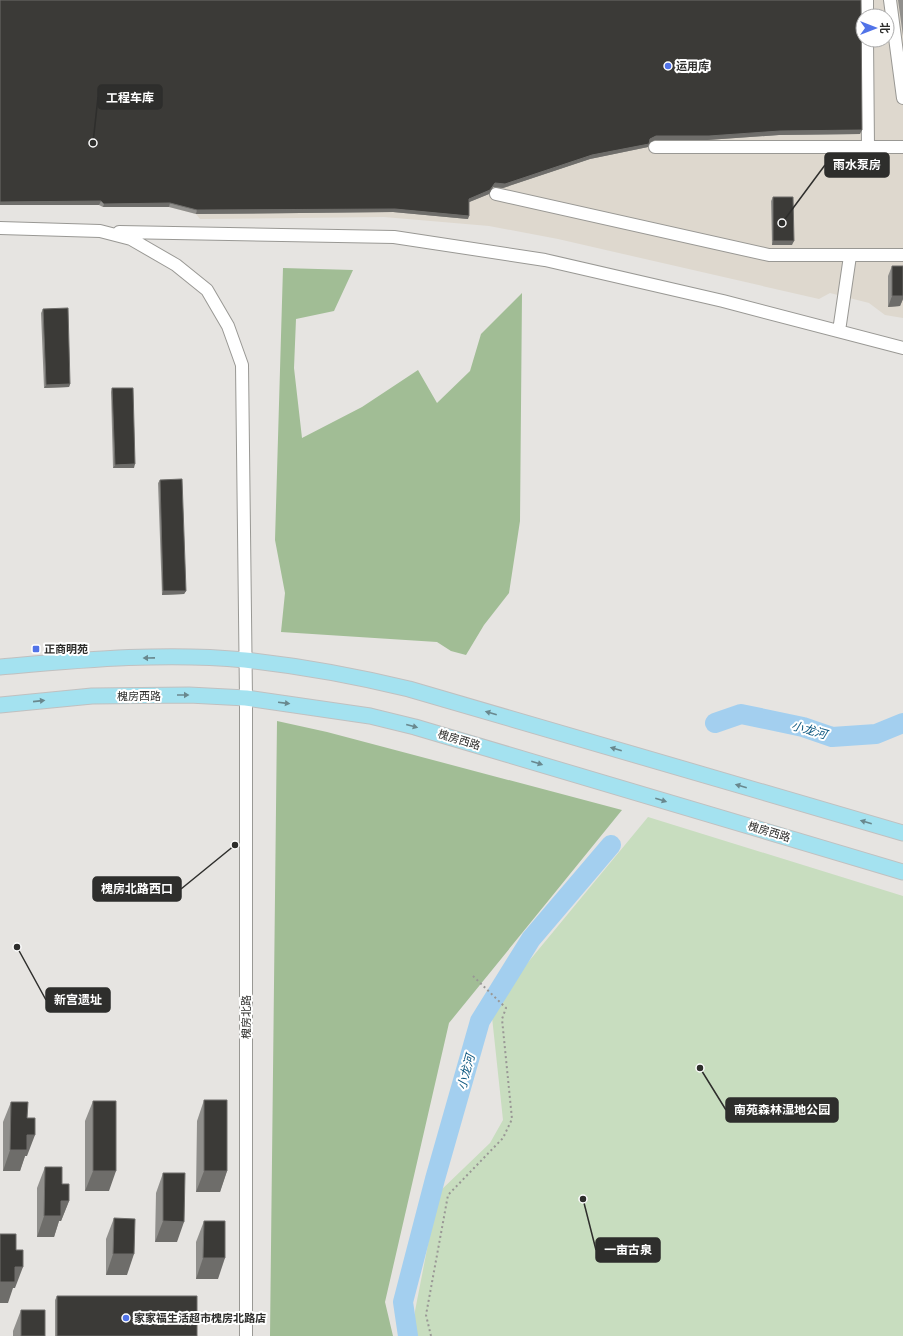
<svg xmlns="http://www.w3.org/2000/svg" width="903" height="1336" font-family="'Nunito Sans','Noto Sans SC',sans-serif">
<rect width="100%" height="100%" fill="#e6e4e1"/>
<path fill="#ded8ce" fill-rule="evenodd" d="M0 0H903V318L885 315 869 303 830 293 819 299 558 239 489 226 384 217 200 219 196 214 169 207H103L99 205H0ZM863 16H887V40H863Z"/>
<path fill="#c8ddbf" d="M648 817 903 896V1336H415V1311L438 1193 490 1143 503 1120 492 1017 506 989Z"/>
<path fill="#a1bd95" d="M283 268 353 270 334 311 296 319 294 368 302 438 362 407 418 370 437 403 470 371 481 334 522 293 520 521 509 593 484 625 466 655 451 651 437 642 281 632 285 593 275 540Z
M277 721 327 732 622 810 449 1023 385 1302 393 1336H270Z"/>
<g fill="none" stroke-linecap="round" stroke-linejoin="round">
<path stroke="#a3cfef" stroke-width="20" d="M715 723 741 714 803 727 832 737 876 734 903 723
M408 1336 403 1302 435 1179 480 1021 531 939 611 845"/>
<defs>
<path id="minor" d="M867 0V16
M890 0 903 98
M867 40 868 147
M655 147H903
M496 194 769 255H903
M0 228 100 231 131 239 176 265 207 290 228 326 242 365 246 698V1336
M119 232 394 237 545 260 723 301 903 348
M839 331 850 256"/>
<path id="major" d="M0 667C81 660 164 652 245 660 301 666 355 676 409 689L903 833
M0 705 92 696 189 695 246 698 370 716 415 727 903 872"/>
</defs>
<use href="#minor" stroke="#999894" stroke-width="14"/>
<use href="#major" stroke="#c0c0c0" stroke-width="17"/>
<path stroke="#999795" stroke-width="2" stroke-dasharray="2 3" stroke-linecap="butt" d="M431 1336 426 1315 448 1195 503 1138 512 1119 502 1019 506 1008 473 976"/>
<use href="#minor" stroke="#fff" stroke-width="12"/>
<use href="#major" stroke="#a4e2f0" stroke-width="15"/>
</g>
<path fill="#908f8c" d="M0 0 860 134 779 135 707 140H655L649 143 648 147 590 159 503 188 493 187 489 194 469 202 468 219 393 212 196 214 169 207H103L99 205H0Z
M898 0H903V36Z
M773 197 792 245H772L771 201Z
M892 266H903V299L900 306 888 307V276Z
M43 309 70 384 69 387 44 388 41 313Z
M112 388 134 468H113L111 392Z
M160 480 186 591 184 594 162 595 158 483Z
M204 1100 227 1171 220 1192H196L197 1121Z
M93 1101 109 1191H85V1121Z
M11 1102 27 1156H25L20 1171H3V1122Z
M45 1167 62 1184 69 1201 61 1221H59L54 1237H37V1188Z
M163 1173 177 1242H155L156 1193Z
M114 1218 127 1275H106V1239Z
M204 1221 218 1279H196V1242Z
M57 1296 197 1336H55V1300Z
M21 1310 45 1336H13V1331Z"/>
<path fill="#6e6d6a" d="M862 130 860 134 779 135 707 140H655L649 143 650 139 656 136 780 131Z
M649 144 648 147 590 159 503 188 493 187 489 194 467 203 469 199 495 183 592 155Z
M101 201 99 205H0V202Z
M170 203 169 207H103L104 204Z
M395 209 469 216 468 219 393 212 196 214 197 210Z
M773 241H794L792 245H772Z
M903 290V299L900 306 888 307 892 296Z
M70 384 69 387 44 388 46 385Z
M135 464 134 468H113L115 465Z
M163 591H186L184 594 162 595Z
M27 1135H35L27 1156H25L20 1171H3L10 1150Z
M93 1171H116L109 1191H85Z
M204 1171H227L220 1192H196Z
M61 1201H69L61 1221H59L54 1237H37L44 1216Z
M163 1221 184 1222 177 1242H155Z
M113 1254H134L127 1275H106Z
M203 1258H225L218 1279H196Z
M15 1267H23L15 1288H13L8 1303H0V1282Z"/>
<path fill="#3b3a37" stroke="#6e6d6a" d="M0 0H861L862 130 780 131 709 136H656L650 139 649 144 592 155 505 184 495 183 490 190 469 199V216L395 209 197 210 170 203 104 204 101 201 0 202Z
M773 197H793L794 241H773Z
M892 266H903V296H892Z
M68 308 70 384 46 385 43 309Z
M112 388H133L135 464 115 465Z
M182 479 186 591H163L160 480Z
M204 1100H227V1171H204Z
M93 1101H116V1171H93Z
M11 1102H28L27 1118H35V1135H27V1150H10Z
M45 1167H62V1184H69V1201H61V1216H44Z
M163 1173H185L184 1222 163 1221Z
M114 1218 135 1219 134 1254H113Z
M204 1221H225V1258H203Z
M0 1234H16V1250H23V1267H15V1282H0Z
M57 1296H197V1336H57Z
M21 1310H45V1336H21Z"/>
<defs><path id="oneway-solid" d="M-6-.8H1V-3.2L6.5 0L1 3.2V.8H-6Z"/></defs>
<g fill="#69888e">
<use href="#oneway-solid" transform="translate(149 658) rotate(179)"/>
<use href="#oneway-solid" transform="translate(183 695)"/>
<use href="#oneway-solid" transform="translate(39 701) rotate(-6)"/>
<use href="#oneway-solid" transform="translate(284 703) rotate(7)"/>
<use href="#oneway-solid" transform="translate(491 713) rotate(-164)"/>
<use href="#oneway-solid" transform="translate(412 726) rotate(15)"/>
<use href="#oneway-solid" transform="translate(616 749) rotate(-164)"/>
<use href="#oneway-solid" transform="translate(537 763) rotate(17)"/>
<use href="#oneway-solid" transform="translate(741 786) rotate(-164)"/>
<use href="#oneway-solid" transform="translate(661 800) rotate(17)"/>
<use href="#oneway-solid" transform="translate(866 822) rotate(-164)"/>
</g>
<g fill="#5173e8" stroke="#fff" stroke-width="1.5">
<circle cx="668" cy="66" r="4"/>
<rect x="32" y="645" width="8" height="8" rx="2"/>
<circle cx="126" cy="1318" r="4"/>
</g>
<g text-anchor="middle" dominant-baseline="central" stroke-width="4" stroke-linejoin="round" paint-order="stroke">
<g font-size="11" font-weight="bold" fill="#2e2e2c" stroke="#fff" text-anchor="start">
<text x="676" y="66">运用库</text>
<text x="44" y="649">正商明苑</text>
<text x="134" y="1318">家家福生活超市槐房北路店</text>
</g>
<g font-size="11" fill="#2e2e2c" stroke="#fff">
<text x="139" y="696">槐房西路</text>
<text transform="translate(459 740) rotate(17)">槐房西路</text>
<text transform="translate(769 832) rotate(17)">槐房西路</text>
<text transform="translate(246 1017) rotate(-90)">槐房北路</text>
</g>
<g font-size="12" font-style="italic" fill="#0e5880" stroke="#fff">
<text transform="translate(809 730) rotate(16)">小龙河</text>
<text transform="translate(466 1072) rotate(-75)">小龙河</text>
</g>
</g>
<path fill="none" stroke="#2e2e2c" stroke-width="1.5" d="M93 143L98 97M782 223L825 165M235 845L181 889M17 947L46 1000M700 1068L726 1110M583 1199L596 1250"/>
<g fill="#2e2e2c" stroke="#fff" stroke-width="1.5">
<circle cx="93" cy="143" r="4"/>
<circle cx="782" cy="223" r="4"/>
<circle cx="235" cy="845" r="4"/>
<circle cx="17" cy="947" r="4"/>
<circle cx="700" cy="1068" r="4"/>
<circle cx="583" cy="1199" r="4"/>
</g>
<g fill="#2e2e2c" stroke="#2e2e2c" stroke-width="1.5">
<rect x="98" y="85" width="64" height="24" rx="4"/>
<rect x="825" y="153" width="64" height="24" rx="4"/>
<rect x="93" y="877" width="88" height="24" rx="4"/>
<rect x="46" y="988" width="64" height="24" rx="4"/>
<rect x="726" y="1098" width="112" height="24" rx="4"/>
<rect x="596" y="1238" width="64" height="24" rx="4"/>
</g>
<g font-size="12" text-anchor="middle" font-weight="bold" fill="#fff">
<text x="130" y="102">工程车库</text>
<text x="857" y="169">雨水泵房</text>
<text x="137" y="893">槐房北路西口</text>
<text x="78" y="1004">新宫遗址</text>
<text x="782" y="1114">南苑森林湿地公园</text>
<text x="628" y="1254">一亩古泉</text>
</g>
<g transform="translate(875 28) rotate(90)"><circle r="19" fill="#ffffff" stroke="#ababab"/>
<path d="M0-3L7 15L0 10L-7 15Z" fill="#5173e8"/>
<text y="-6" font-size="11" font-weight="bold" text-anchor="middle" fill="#2e2e2c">北</text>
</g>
</svg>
